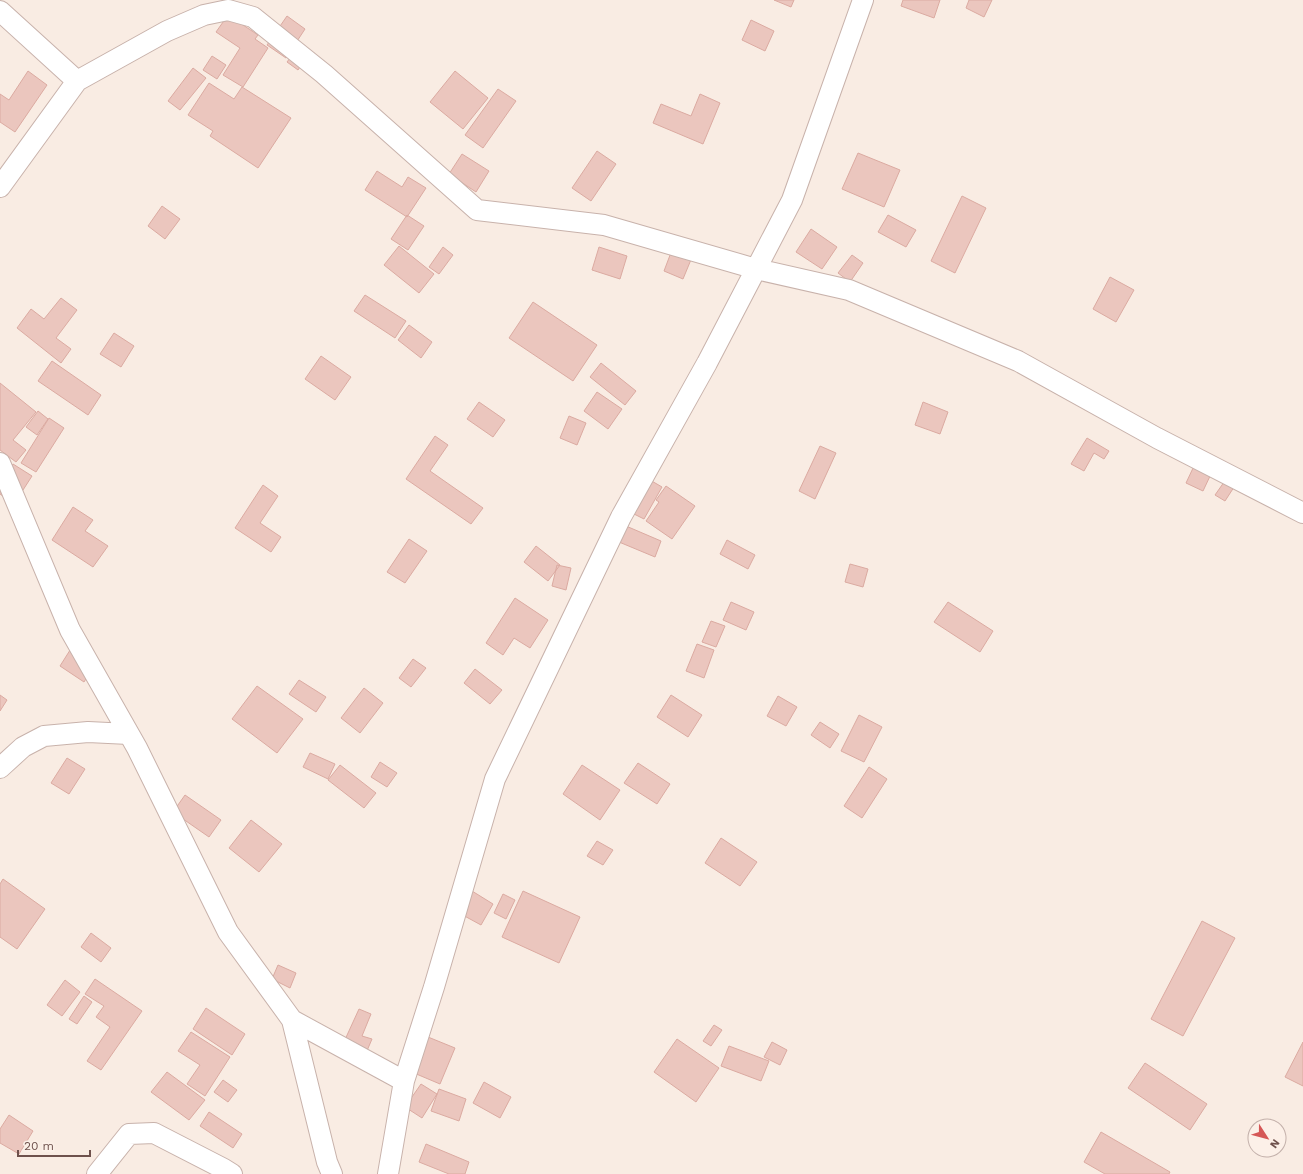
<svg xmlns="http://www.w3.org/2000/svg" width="1303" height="1174" font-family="'Work Sans',sans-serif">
<rect width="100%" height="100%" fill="#f9ece3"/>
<path fill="#ebc6be" stroke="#dbaaa1" d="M774 0H794L791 7Z
M903 0H940L934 18 901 6Z
M969 0H992L984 17 966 8Z
M228 15 258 35 255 39 268 48 243 87 223 75 240 48 216 32Z
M287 16 305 29 286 58 267 45Z
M751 20 774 31 765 51 742 40Z
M297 49 307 57 298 70 287 62Z
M212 56 226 65 217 79 203 70Z
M193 68 206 78 180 110 168 101Z
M28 71 47 85 15 132 0 122V94L9 100Z
M455 71 488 98 463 129 430 102Z
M209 83 234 99 242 87 291 118 258 168 210 136 213 131 188 115Z
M498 89 516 101 483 148 465 135Z
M700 94 720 103 703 144 653 123 661 104 691 116Z
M597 151 616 164 591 201 572 188Z
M858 153 900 170 884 207 842 189Z
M462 154 489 171 476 192 449 174Z
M377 171 402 187 408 177 426 188 407 217 365 190Z
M962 196 986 208 955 273 931 261Z
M162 206 180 219 165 239 148 226Z
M407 215 424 226 408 250 391 239Z
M888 215 916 230 906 247 878 232Z
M811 229 837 247 822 269 796 252Z
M675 242 695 250 683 279 664 271Z
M399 246 434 274 419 293 384 265Z
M443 247 453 255 439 274 429 267Z
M599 247 627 256 620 279 592 270Z
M852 255 863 263 850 282 838 273Z
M1110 277 1134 290 1116 322 1093 309Z
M365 295 406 321 395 338 354 311Z
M61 298 77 310 56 338 71 349 61 363 17 328 31 309 44 319Z
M533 302 597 345 573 381 509 338Z
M409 325 432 342 421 358 398 340Z
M114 333 134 346 121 367 100 354Z
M321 356 351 377 335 400 305 379Z
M52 361 101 395 88 415 38 381Z
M601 363 636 391 625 405 590 377Z
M0 383 36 412 13 440 26 450 16 462 0 450Z
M597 392 622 409 608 429 584 411Z
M479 402 505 420 493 437 467 419Z
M923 402 948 412 940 434 915 425Z
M38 411 48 419 37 435 26 427Z
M569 416 586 423 577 445 560 438Z
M49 418 64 428 36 472 21 463Z
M435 436 448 445 430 471 483 508 471 524 406 479Z
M1087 438 1109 451 1104 459 1094 453 1084 471 1071 464Z
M820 446 836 453 815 499 799 491Z
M13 464 32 476 14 504 0 494V484Z
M1194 466 1211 474 1203 491 1186 483Z
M1229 475 1238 481 1225 501 1215 495Z
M650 480 662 487 644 519 632 513Z
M263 485 278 496 260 523 281 537 271 552 235 528Z
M666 486 695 506 672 539 646 521 659 502 656 500Z
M73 507 93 520 85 531 108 546 93 567 52 540Z
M626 526 661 541 655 557 619 542Z
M409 539 427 551 405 583 387 572Z
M727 540 755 555 748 569 720 554Z
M536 546 560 565 548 581 524 562Z
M850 564 868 569 863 587 845 582Z
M557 565 571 568 566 590 552 586Z
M515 598 548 620 530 648 514 638 503 655 486 643Z
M731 602 754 612 746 630 723 620Z
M948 602 993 631 980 652 934 622Z
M711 621 725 626 716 647 702 642Z
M697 644 714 650 704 678 686 671Z
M72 647 96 663 84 682 60 666Z
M413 659 426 668 411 687 399 678Z
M475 669 502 690 490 704 464 683Z
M299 680 326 697 316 712 289 694Z
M257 686 303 719 277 753 232 719Z
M364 688 383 703 360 733 341 718Z
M0 695 7 700 0 711Z
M671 695 702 715 688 737 657 717Z
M778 696 797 707 786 726 767 716Z
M859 715 882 727 864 762 841 751Z
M820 722 839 734 830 748 811 735Z
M310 753 335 764 328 779 303 767Z
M67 758 85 769 69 794 51 783Z
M380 762 397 773 387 787 371 777Z
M638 763 670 784 657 804 624 783Z
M340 765 376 793 364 808 328 780Z
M582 765 620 790 600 820 563 794Z
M869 767 887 779 862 818 844 806Z
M185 795 221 820 209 837 173 812Z
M251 820 282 844 259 872 229 848Z
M721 838 757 862 740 886 705 863Z
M597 841 613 850 603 865 587 856Z
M3 879 45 909 17 949 0 937V884Z
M472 891 493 904 481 925 459 913Z
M523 891 580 917 559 963 502 937Z
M503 894 515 900 506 919 494 913Z
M1202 921 1235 938 1183 1036 1151 1019Z
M91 933 111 948 101 962 81 947Z
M278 965 296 973 290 988 272 979Z
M95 979 142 1011 101 1070 87 1061 110 1027 96 1017 104 1006 85 994Z
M65 980 80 992 62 1016 47 1005Z
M84 996 92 1002 77 1024 69 1019Z
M206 1008 245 1034 232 1055 193 1029Z
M359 1009 371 1014 362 1036 372 1039 366 1053 343 1044Z
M714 1025 722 1030 711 1046 703 1041Z
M191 1032 230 1057 205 1096 187 1084 200 1065 178 1051Z
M428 1037 455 1048 440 1084 414 1073Z
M677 1039 719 1068 696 1102 654 1072Z
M772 1042 787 1050 780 1065 764 1057Z
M1303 1042V1086L1285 1077Z
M729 1046 769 1061 761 1081 721 1066Z
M1145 1063 1207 1104 1190 1130 1128 1088Z
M167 1072 205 1100 189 1120 151 1092Z
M223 1080 237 1090 228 1102 214 1092Z
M484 1082 511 1097 500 1118 473 1103Z
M421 1084 437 1094 422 1118 405 1107Z
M439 1089 466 1099 459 1121 431 1111Z
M209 1112 242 1134 233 1148 200 1126Z
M9 1115 33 1131 19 1154 0 1143V1129Z
M1101 1132 1170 1172 1169 1174H1105L1084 1162Z
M426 1144 469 1162 465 1174H449L419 1162Z"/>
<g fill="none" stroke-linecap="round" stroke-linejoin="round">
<defs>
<path id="minor" d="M0 11 77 81
M0 187 77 81 167 31 204 15 228 10 253 17 324 74 477 210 604 225 756 269 849 290 1018 361 1157 438 1303 513
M0 463 70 630 137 748 228 932 292 1020 327 1162 332 1174
M0 768 23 747 44 736 88 732 129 734
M292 1020 404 1081
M97 1174 129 1134 154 1133 224 1169 232 1174
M388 1174 404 1081 434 987 495 779 621 517 707 363 792 200 863 0"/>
</defs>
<use href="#minor" stroke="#c8b2ab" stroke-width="22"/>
<use href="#minor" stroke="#fff" stroke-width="20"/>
</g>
<g transform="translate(1267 1138) rotate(126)"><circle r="19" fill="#fcf0e8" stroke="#c3b0aa"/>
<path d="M0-3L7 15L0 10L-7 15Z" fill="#d55756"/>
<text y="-6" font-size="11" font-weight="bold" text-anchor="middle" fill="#6e514c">N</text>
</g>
<path d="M18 1150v6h72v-6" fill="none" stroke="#6e514c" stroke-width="2"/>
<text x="24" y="1150" font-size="12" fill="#6e514c" stroke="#fcf0e8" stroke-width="3" paint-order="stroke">20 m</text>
</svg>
